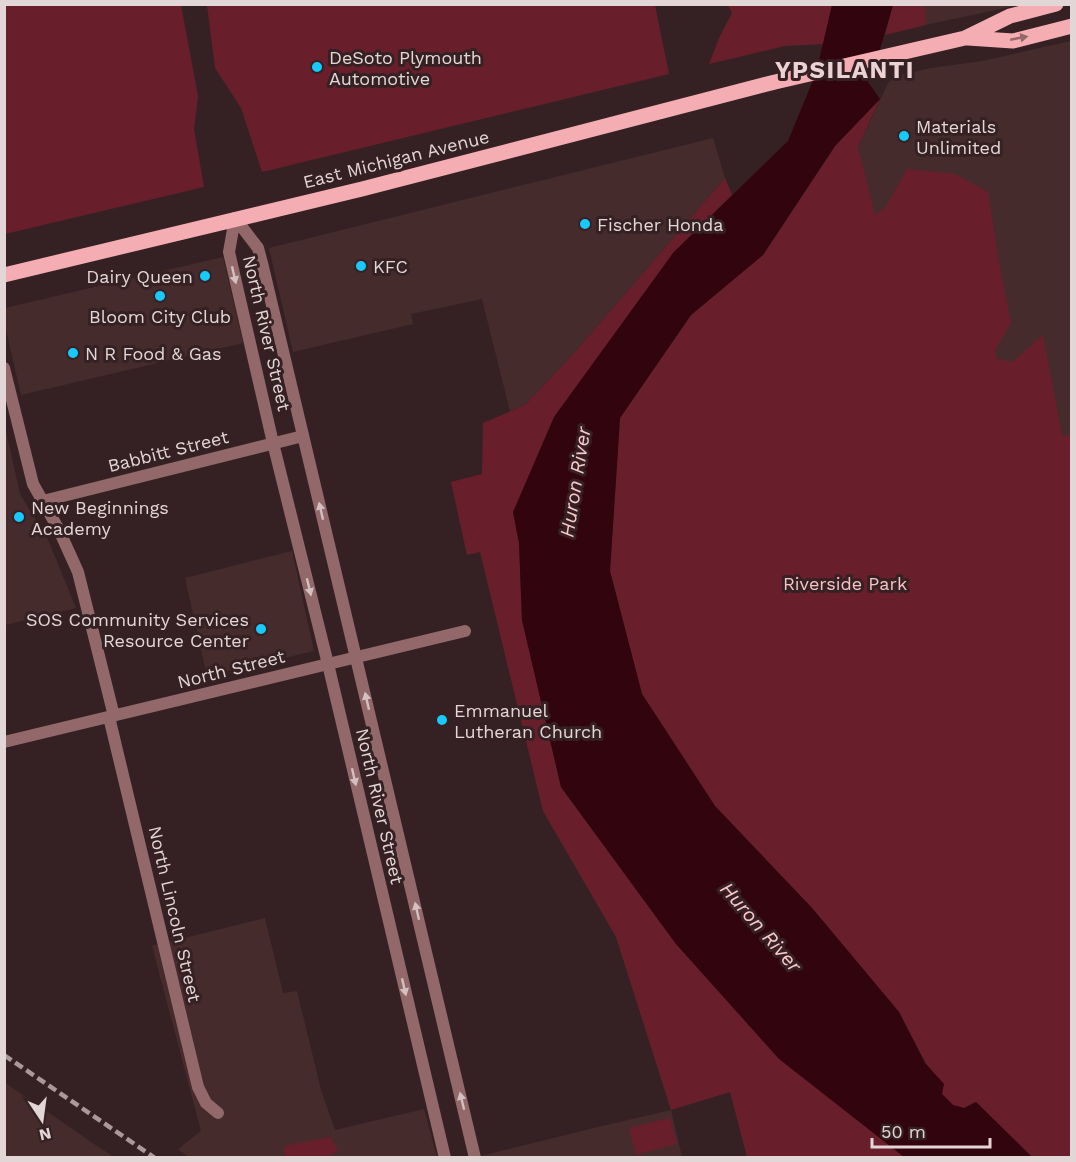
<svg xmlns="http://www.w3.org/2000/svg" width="1076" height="1162" font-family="'Work Sans',sans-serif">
<rect width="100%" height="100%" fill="#352123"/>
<path fill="#462b2d" d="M893 5H1019L892 32Z
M1071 41V438L1026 450 1000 371 888 275 858 147 888 83 896 76 931 68 982 61Z
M713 138 725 178 574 353 525 405 510 411 482 299 411 314 413 324 293 352 269 248Z
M223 257 243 343 21 395 5 325V308Z
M4 422 20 494 48 540 76 608 5 625Z
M292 551 314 651 207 676 185 578Z
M265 918 283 993 297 991 321 1090 335 1130 424 1109 437 1157 190 1158 178 1149 201 1131 152 946Z
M4 1082 97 1146 114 1157H5Z
M671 1110 682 1157 472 1158 598 1127Z"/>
<path fill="#681f2b" d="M4 5H181L198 96 194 129 204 187 5 234Z
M207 5H655L669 74 262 172 241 108 215 68Z
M728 5H832L824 44 785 46 709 64 719 38 732 13Z
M893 5H925L926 25 885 35Z
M880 99 858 147 875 215 885 208 907 169 955 174 988 192 999 263 1011 323 995 350 997 359 1012 362 1043 335 1062 435 1071 436V1157H1032L976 1102 964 1108 953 1105 942 1094 899 1012 812 908 715 806 642 694 610 571 620 418 691 315 763 255 835 146Z
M725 178 732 195 673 253 513 512 519 543 522 620 561 787 676 944 779 1058 904 1157H747L730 1092 671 1110 616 937 543 811 480 552 467 555 451 482 482 474 483 423 525 405 574 353Z
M670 1118 677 1144 636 1155 629 1128Z
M330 1137 338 1150 330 1157H285L284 1146Z"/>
<path fill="#32040d" d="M832 5H893L878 56 868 82 880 99 835 146 763 255 691 315 620 418 610 571 642 694 715 806 812 908 899 1012 925 1063 944 1084 942 1094 953 1105 964 1108 976 1102 1032 1157H904L779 1059 676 944 561 787 522 620 519 543 513 512 554 417 673 253 788 141 816 73Z"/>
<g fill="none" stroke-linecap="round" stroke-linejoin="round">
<path stroke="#93686b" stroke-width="12" d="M4 368 33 484 59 530 78 572 114 716
M43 501 303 436
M109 717 198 1087 206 1103 218 1113
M4 742 465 631"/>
<path stroke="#93686b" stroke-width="12" d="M235 218 258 248 262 263 475 1158
M235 218 229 252 273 443 328 664 445 1158"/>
<path stroke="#f4adb2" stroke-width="15" d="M968 38 1013 41 1072 26
M4 275 362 189 775 82 965 38 1010 16 1056 4"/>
<path stroke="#a9999a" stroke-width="4.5" stroke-dasharray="9 4.5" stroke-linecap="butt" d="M4 1055 155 1158"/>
</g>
<defs><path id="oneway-solid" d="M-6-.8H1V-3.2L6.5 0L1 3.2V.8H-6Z" transform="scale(1.5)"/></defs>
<use fill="#94676a" href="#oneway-solid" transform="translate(1019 38) rotate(-11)"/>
<g fill="#d3c0c1">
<use href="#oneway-solid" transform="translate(234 275) rotate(77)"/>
<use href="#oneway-solid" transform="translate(321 511) rotate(-103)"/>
<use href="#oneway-solid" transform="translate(309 587) rotate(76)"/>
<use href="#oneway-solid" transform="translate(367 701) rotate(-103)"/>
<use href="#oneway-solid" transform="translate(354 777) rotate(77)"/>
<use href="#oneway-solid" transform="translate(417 911) rotate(-103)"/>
<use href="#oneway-solid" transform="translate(404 987) rotate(77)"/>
<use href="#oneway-solid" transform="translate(462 1101) rotate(-104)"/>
</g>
<g fill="#17cafb" stroke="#352123" stroke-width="2">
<circle cx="317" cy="67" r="6"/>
<circle cx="904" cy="136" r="6"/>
<circle cx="585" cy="224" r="6"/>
<circle cx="361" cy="266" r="6"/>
<circle cx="205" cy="276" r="6"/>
<circle cx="160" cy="296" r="6"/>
<circle cx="73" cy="353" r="6"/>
<circle cx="19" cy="517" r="6"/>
<circle cx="261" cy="629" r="6"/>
<circle cx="442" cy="720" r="6"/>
</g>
<g text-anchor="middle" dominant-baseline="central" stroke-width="6" stroke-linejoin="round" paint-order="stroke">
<g font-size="18" fill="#e3d6d6" stroke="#352123" text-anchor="start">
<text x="329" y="57">DeSoto Plymouth<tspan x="329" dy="21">Automotive</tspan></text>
<text x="916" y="126">Materials<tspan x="916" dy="21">Unlimited</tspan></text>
<text x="597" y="224">Fischer Honda</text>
<text x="373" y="266">KFC</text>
<text x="193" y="276" text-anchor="end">Dairy Queen</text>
<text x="160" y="316" text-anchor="middle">Bloom City Club</text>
<text x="85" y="353">N R Food &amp; Gas</text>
<text x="31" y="507">New Beginnings<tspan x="31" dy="21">Academy</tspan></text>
<text x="249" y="619" text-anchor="end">SOS Community Services<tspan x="249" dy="21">Resource Center</tspan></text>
<text x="454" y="710">Emmanuel<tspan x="454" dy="21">Lutheran Church</tspan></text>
</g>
<g font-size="18" fill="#e3d6d6" stroke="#352123">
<text transform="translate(396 159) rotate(-14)">East Michigan Avenue</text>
<text transform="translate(267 333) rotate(77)">North River Street</text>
<text transform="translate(168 451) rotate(-14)">Babbitt Street</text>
<text transform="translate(231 669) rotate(-14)">North Street</text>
<text transform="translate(380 806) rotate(77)">North River Street</text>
<text transform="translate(175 914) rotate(77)">North Lincoln Street</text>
</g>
<g font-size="18" fill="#f7c2c5" stroke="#352123">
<text x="845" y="583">Riverside Park</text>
</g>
<g font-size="20" font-style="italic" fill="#fcc7ca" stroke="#352123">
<text transform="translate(575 482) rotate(-81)">Huron River</text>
<text transform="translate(761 927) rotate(49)">Huron River</text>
</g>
<g font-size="24" font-weight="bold" letter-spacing="1.5" fill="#edd2d3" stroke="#352123">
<text x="845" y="70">YPSILANTI</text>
</g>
</g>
<rect width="1076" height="1162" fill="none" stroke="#e3d6d6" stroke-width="12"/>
<g transform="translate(42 1120) rotate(167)" stroke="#352123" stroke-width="4.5" paint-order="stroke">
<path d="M0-4.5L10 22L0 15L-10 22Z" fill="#e3d6d6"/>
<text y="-9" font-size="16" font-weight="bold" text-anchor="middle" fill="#e3d6d6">N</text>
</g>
<path d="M872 1138v9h118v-9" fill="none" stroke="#e3d6d6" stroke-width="3"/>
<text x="881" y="1138" font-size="18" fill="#e3d6d6" stroke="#352123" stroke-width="4.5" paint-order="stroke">50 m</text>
</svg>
